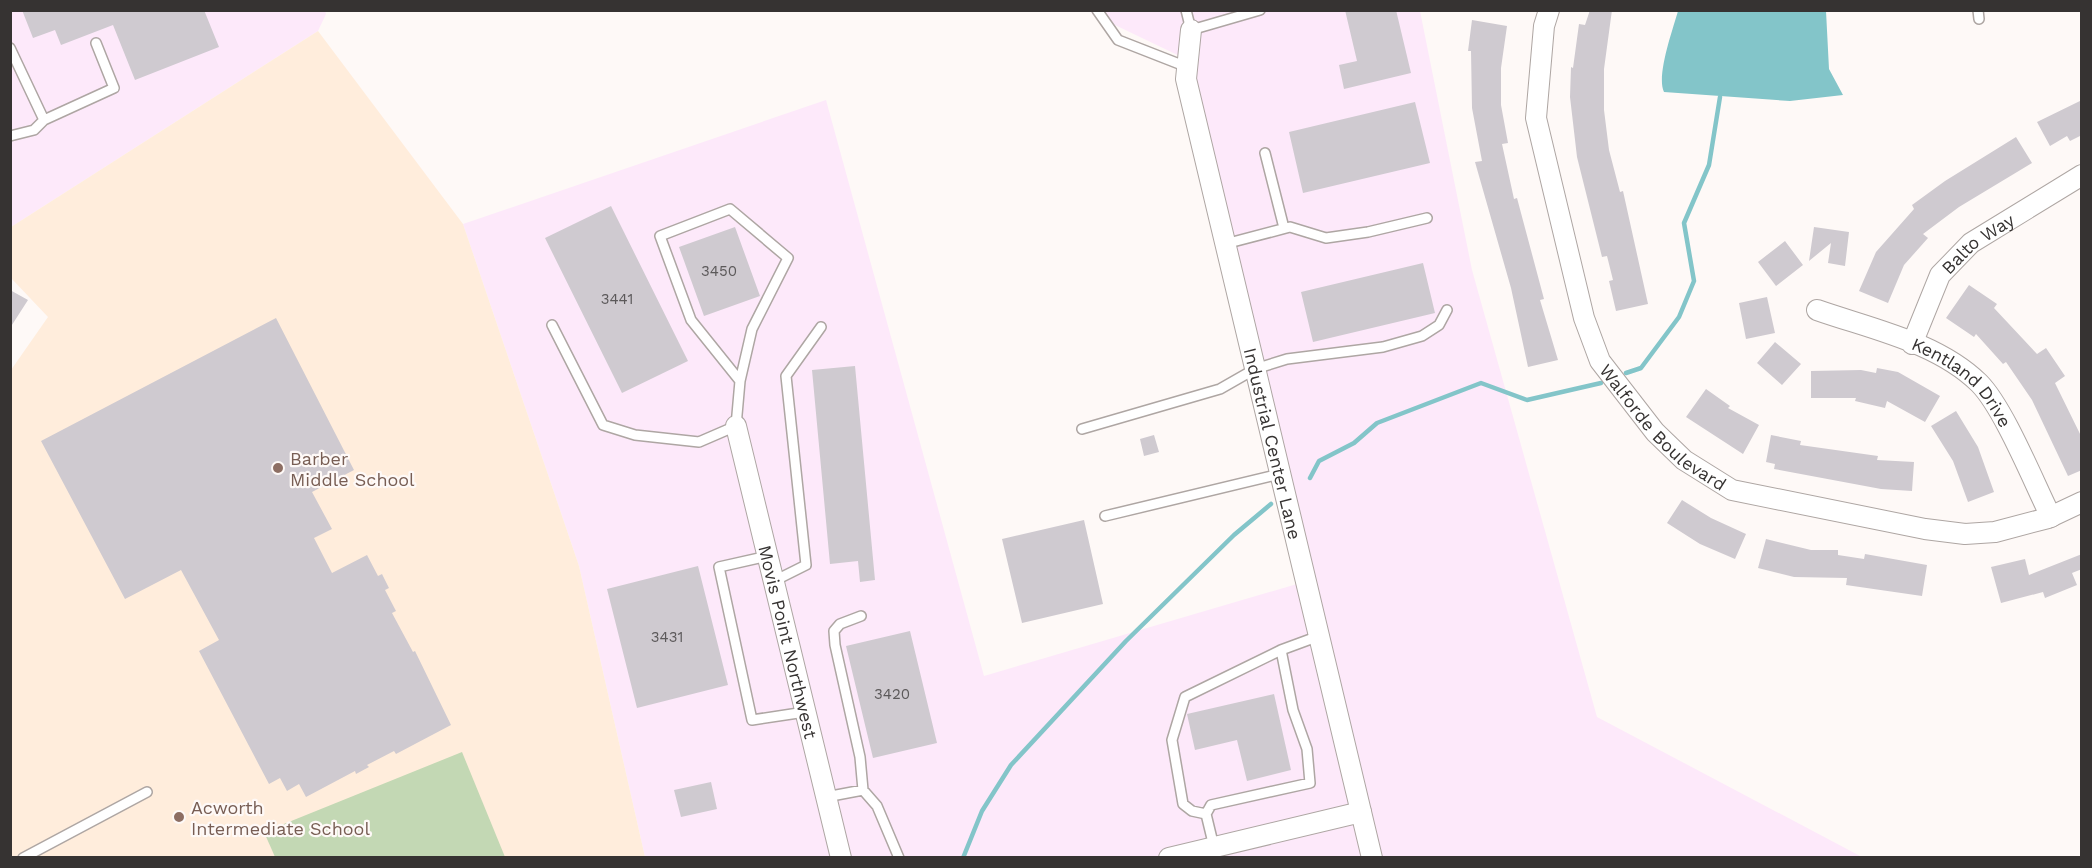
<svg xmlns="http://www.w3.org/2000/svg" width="2092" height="868" font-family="'Work Sans',sans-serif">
<rect width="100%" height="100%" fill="#fef9f7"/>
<path fill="#fde9fa" d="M11 11H325L326 14 318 31 11 227Z
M1091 11H1420L1472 270 1597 717 1862 857H645L579 566 463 224 826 100 984 676 1297 584 1190 61 1092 14Z"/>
<path fill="#ffeddc" d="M318 31 463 224 579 566 645 857H11V370L48 317 11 278V227Z"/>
<path fill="#c3d8b4" d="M462 752 505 857H275L264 832Z"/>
<path fill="#83c5c9" d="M1678 11H1826L1829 69 1843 95 1790 101 1664 92C1656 76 1673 29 1678 11Z"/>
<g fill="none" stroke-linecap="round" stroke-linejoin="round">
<path stroke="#83c5c9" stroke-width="4.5" d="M1626 373 1641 368 1679 317 1694 281 1684 223 1709 165 1720 97
M1310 478 1319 461 1354 443 1377 423 1481 383 1527 400 1601 383
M963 858 982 811 1011 765 1126 641 1234 535 1271 504"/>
</g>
<path fill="#cfcad0" d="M22 10H204L219 47 135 80 113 25 61 45 55 30 33 38Z
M1345 10H1396L1411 73 1344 89 1339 65 1357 61Z
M1590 10H1612L1604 69V110L1609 150 1620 192 1623 191 1648 304 1616 311 1609 281 1613 280 1607 256 1602 257 1577 157 1570 97 1571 67 1573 68 1579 24 1585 25Z
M1472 20 1507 26 1501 68V105L1508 143 1502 144 1514 199 1517 198 1544 299 1540 300 1558 360 1528 367 1511 288 1475 162 1482 161 1472 108 1471 51H1468Z
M2082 100V135L2070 141 2067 136 2050 146 2037 122Z
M1415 102 1430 163 1303 193 1289 132Z
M2016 137 2032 163 1959 207 1923 234 1928 238 1904 265 1888 303 1859 291 1876 252 1914 209 1912 205 1945 181Z
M611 206 688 361 622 393 545 238Z
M735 227 760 296 704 316 679 247Z
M1814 227 1849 232 1845 266 1828 263 1831 243 1809 261Z
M1785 241 1803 265 1776 286 1758 262Z
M1423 263 1435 313 1313 342 1301 292Z
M1969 285 1997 304 1994 308 2037 354 2046 348 2065 376 2055 383 2082 438V470L2068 476 2032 400 2006 362 2003 364 1976 334 1974 337 1946 318Z
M10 290 28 300 10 328Z
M1767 297 1775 333 1746 339 1739 303Z
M276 318 354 470 312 492 332 529 314 538 332 573 367 555 378 576 382 574 389 588 385 590 396 611 392 613 413 652 415 651 451 725 396 754 394 751 367 765 369 767 356 774 355 771 306 797 299 784 287 791 280 778 269 784 199 651 219 640 181 570 125 599 41 441Z
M1775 342 1801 364 1782 385 1757 363Z
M855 366 875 580 860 582 858 561 830 564 812 370Z
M1877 368 1898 372 1940 396 1925 422 1887 401 1885 408 1855 401 1856 398H1811V371L1861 370 1876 373Z
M1706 389 1730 406 1728 408 1759 425 1743 454 1686 417Z
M1956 411 1978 447 1994 492 1968 502 1953 461 1931 426Z
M1154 435 1159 452 1144 456 1140 439Z
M1771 435 1801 441 1800 445 1878 456 1877 460 1914 462 1912 491 1881 489 1774 469 1775 464 1766 462Z
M1682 500 1711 518 1746 534 1735 559 1700 544 1667 523Z
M1084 520 1103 604 1022 623 1002 539Z
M1766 539 1811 550H1838V555L1864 559 1865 554 1927 565 1922 596 1846 585 1847 578 1794 577 1758 568Z
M2082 554V569L2072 573 2077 585 2045 598 2043 592 2001 603 1991 567 2025 559 2029 575Z
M698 566 728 685 637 708 607 589Z
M910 631 937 743 873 758 846 646Z
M1274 694 1291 770 1247 781 1237 740 1195 750 1187 714Z
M711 782 717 809 681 817 674 790Z"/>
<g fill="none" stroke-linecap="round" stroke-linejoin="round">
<defs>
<path id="lane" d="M1097 10 1118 40 1187 67
M1186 10 1191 30 1260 10
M1978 10 1979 19
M10 48 44 120 34 130 10 136
M44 120 114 88 96 43
M1265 153 1284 228
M1225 244 1290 227 1326 238 1368 232 1427 218
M552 325 603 425 635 435 699 442 736 426 740 381 752 329 788 258 730 209 660 236 691 320 740 381
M1082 429 1220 389 1255 369 1287 359 1383 347 1422 336 1439 325 1447 310
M1105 516 1280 474
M768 556 719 567 752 720 805 712
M774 581 806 565 786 376 821 327
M861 616 840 624 834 631 835 645 860 757 863 790
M826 797 863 790 877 806 899 858
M1206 814 1192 811 1183 804 1172 740 1185 697 1281 650
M1214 847 1206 814 1211 805 1310 783 1307 749 1293 710 1281 650 1319 636
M23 858 147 792"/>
<g id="street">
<path id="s1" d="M1549 10 1544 26 1536 118 1584 318 1600 361 1655 432 1684 460 1732 490 1925 529 1965 534 1995 532 2048 518 2082 502"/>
<path id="s2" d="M1191 30 1186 79 1372 858"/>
<path id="s3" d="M1817 310C1871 329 1937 342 1979 383 2004 408 2034 483 2051 517"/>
<path id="s4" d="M1912 344 1940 275 1971 243 2082 175"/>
<path id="s5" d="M736 426 841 858"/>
<path d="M1169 858 1361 812"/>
</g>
</defs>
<use href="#lane" stroke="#aea6a3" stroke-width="12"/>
<use href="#street" stroke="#aea6a3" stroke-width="22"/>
<use href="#lane" stroke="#fff" stroke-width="9"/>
<use href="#street" stroke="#fff" stroke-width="20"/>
</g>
<g fill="#8d6e63" stroke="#fef9f7" stroke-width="2">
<circle cx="278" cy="468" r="6"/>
<circle cx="179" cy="817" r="6"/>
</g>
<g text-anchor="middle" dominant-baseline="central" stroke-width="4.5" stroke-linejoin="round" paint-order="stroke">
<g font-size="15" fill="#5c595a">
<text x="719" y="271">3450</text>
<text x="617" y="299">3441</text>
<text x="667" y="637">3431</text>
<text x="892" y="694">3420</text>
</g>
<g font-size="18" fill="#363332" stroke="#fef9f7">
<text stroke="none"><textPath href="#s4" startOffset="124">Balto Way</textPath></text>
<text stroke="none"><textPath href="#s3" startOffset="166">Kentland Drive</textPath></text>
<text stroke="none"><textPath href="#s1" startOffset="453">Walforde Boulevard</textPath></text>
<text stroke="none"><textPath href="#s2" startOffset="424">Industrial Center Lane</textPath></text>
<text stroke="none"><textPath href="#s5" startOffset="222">Movis Point Northwest</textPath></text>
</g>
<g font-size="18" fill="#785e54" stroke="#fef9f7" text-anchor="start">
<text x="290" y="458">Barber<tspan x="290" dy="21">Middle School</tspan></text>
<text x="191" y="807">Acworth<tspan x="191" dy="21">Intermediate School</tspan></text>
</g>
</g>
<rect width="2092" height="868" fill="none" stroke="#363332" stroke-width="24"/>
</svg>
